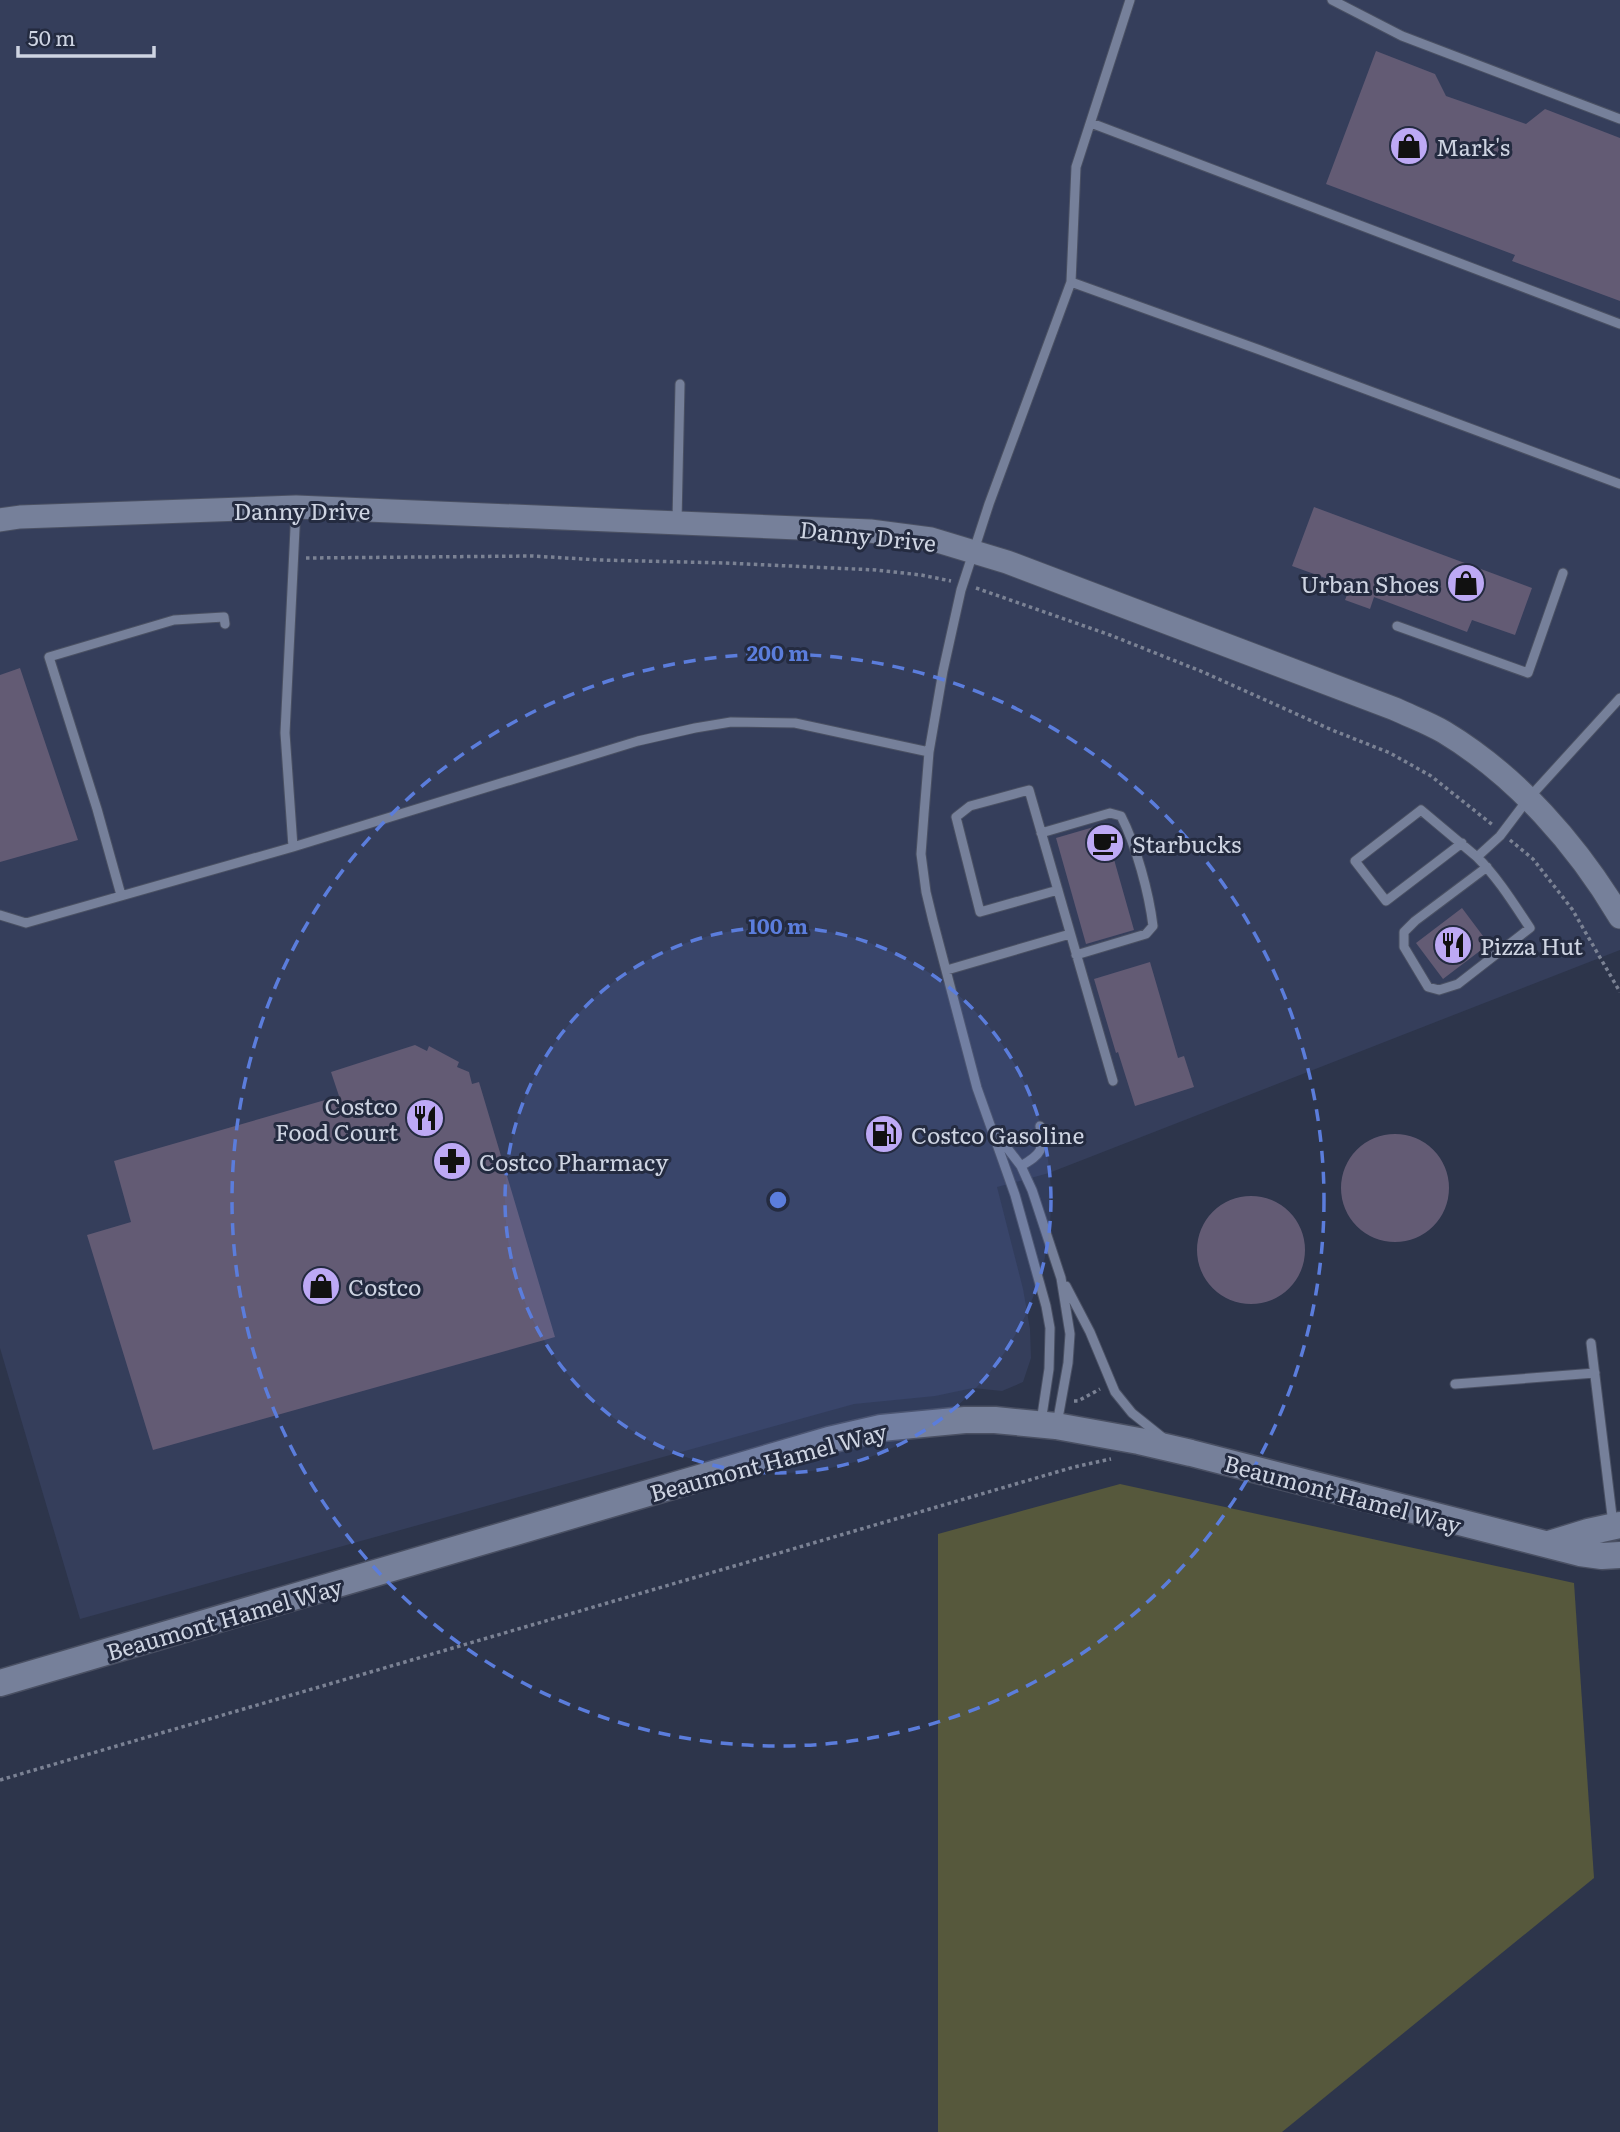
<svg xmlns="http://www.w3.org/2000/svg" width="1620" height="2132" font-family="Literata,serif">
<rect width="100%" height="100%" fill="#2d354b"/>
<path fill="#353e5b" d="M0 0H1620V950L1049 1173 997 1187 1023 1289 1030 1329 1031 1358 1023 1382 1002 1391 973 1388 935 1396 854 1404 80 1619 0 1348Z"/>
<path fill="#56583c" d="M1120 1484 1574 1583 1594 1878 1282 2132H938V1534Z"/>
<path fill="#635b74" d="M1376 51 1435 74 1446 96 1526 124 1545 109 1620 138V301L1512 261 1515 255 1326 184Z
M1314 507 1532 588 1515 635 1472 620 1467 632 1374 597 1370 609 1345 600 1350 587 1292 566Z
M20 668 78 840 0 862V675Z
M1104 824 1134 930 1086 944 1056 838Z
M1462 908 1489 944 1443 979 1416 943Z
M1150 962 1178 1058 1184 1056 1194 1087 1135 1106 1118 1052 1116 1053 1094 979Z
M415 1045 427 1051 429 1046 459 1062 457 1067 469 1072 472 1084 479 1082 555 1337 153 1450 87 1235 131 1222 114 1161 339 1096 331 1072Z
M1341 1188a54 54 0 1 1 108 0a54 54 0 1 1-108 0Z
M1197 1250a54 54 0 1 1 108 0a54 54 0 1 1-108 0Z"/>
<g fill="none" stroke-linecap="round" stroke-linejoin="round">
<defs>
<path id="service" d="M1332 0 1402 36 1620 119
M1091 123 1620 324
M1071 282 1260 350 1620 484
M677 521 680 384
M1397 626 1528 673 1563 573
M1041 833 1110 813 1121 816C1136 845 1149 893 1153 926L1146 934 1076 955
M1462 843 1386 901 1355 861 1421 810 1477 857 1500 836 1528 799 1620 698
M293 847 285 733 296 508
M1477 857C1498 878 1514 904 1530 928L1458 984 1439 990 1428 987 1404 947V932L1415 921 1487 867
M1058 890 980 912 956 817 970 806 1029 790 1113 1081
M121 895 97 809 49 657 174 620 224 617 225 624
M0 915 26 923 293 847 638 741 695 728 731 722 795 723 929 752
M947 970 1070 934
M998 1136 1021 1166 1032 1190 1061 1278 1070 1334 1068 1363 1057 1424
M1021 1166C1042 1154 1044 1150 1040 1126
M1066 1286 1090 1332 1115 1392 1132 1413 1162 1437
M1591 1343 1613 1524
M1455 1384 1595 1373
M1041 1422 1049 1369 1050 1328 1046 1306 1015 1195 977 1088 933 921 926 892 921 854 924 814 929 752 943 671 961 590 989 504 1071 282 1076 167 1130 0"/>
<path id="tertiary" d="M0 520 20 517 296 507 870 531 931 539 1007 562 1395 709C1412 717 1429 723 1444 732 1517 776 1577 845 1620 917"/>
<path id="secondary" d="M1549 1544 1588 1532 1620 1525
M0 1683 829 1440 881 1428 965 1420H995L1056 1426 1139 1441 1191 1453 1580 1553 1602 1556 1620 1555"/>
</defs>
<use href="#service" stroke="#4a5063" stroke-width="11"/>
<use href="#tertiary" stroke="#4a5063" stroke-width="25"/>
<use href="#secondary" stroke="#4a5063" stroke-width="29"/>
<path stroke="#7b8294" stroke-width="3.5" stroke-dasharray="3.5 3.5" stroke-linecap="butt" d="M306 558 532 556 600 560 725 563 876 570 921 575 951 581
M976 588 1110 635 1203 672 1332 730 1390 753 1431 776 1494 826
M1510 840 1533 859 1572 909 1620 992
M1074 1401H1078L1100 1389
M0 1780 1074 1467 1111 1459"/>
<use href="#service" stroke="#76809a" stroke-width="9"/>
<use href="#tertiary" stroke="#76809a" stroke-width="23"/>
<use href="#secondary" stroke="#76809a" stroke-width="26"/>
</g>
<circle cx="778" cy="1200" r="273" fill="#5b7ddc" fill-opacity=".12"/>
<g fill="none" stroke="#5b7ddc" stroke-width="3.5" stroke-dasharray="12 9">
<circle cx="778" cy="1200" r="273"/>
<circle cx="778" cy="1200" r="546"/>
</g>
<defs>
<symbol id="shop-disc" viewBox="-11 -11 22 22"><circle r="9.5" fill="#bda9f5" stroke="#242b40"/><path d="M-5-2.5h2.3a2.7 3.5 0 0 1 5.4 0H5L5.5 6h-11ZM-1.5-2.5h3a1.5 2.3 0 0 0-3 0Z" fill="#111"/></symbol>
<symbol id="cafe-disc" viewBox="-11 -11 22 22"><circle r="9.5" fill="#bda9f5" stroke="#242b40"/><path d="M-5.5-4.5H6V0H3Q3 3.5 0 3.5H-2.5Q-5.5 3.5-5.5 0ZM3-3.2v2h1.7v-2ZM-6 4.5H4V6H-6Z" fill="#111"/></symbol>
<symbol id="restaurant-disc" viewBox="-11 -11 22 22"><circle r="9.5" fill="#bda9f5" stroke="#242b40"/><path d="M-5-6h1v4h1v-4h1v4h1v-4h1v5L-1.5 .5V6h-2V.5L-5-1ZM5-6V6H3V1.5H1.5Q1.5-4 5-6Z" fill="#111"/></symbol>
<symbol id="fuel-disc" viewBox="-11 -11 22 22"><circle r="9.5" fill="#bda9f5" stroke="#242b40"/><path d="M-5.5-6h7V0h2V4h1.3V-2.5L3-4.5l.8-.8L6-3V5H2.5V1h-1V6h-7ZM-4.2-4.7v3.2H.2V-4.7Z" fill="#111"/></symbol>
<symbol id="pharmacy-disc" viewBox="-11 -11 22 22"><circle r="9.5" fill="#bda9f5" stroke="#242b40"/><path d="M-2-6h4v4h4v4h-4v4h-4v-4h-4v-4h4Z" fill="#111"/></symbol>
</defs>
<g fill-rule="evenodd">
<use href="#shop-disc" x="1387" y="124" width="44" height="44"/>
<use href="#shop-disc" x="1444" y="561" width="44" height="44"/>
<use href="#cafe-disc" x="1083" y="821" width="44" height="44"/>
<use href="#restaurant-disc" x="1431" y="923" width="44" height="44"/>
<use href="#restaurant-disc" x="403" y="1096" width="44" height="44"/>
<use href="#fuel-disc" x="862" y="1112" width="44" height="44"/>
<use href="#pharmacy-disc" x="430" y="1139" width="44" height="44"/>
<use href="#shop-disc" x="299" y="1264" width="44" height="44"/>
</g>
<g text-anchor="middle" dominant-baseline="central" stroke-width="6" stroke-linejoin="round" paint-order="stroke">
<g font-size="23" fill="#ced4e2" stroke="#242b40" text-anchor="start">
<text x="1436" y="146">Mark's</text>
<text x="1439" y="583" text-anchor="end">Urban Shoes</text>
<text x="1132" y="843">Starbucks</text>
<text x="1480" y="945">Pizza Hut</text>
<text x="398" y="1105" text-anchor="end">Costco<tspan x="398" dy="26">Food Court</tspan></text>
<text x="911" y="1134">Costco Gasoline</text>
<text x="479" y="1161">Costco Pharmacy</text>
<text x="348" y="1286">Costco</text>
</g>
<g font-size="23" fill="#ced4e2" stroke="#242b40">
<text x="302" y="510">Danny Drive</text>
<text transform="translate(868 535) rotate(6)">Danny Drive</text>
<text transform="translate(768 1461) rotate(-15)">Beaumont Hamel Way</text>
<text transform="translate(1343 1493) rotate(15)">Beaumont Hamel Way</text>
<text transform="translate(224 1618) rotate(-16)">Beaumont Hamel Way</text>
</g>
</g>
<circle cx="778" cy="1200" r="10" fill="#5b7ddc" stroke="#242b40" stroke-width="3.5"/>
<g font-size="21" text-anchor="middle" font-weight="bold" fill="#5b7ddc" stroke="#242b40" stroke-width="6" stroke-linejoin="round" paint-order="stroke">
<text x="778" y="661">200 m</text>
<text x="778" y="934">100 m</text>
</g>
<path d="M18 46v10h136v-10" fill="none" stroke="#ced4e2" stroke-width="3.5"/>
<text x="28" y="46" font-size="21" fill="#ced4e2" stroke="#242b40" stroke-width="5" paint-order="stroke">50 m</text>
</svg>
